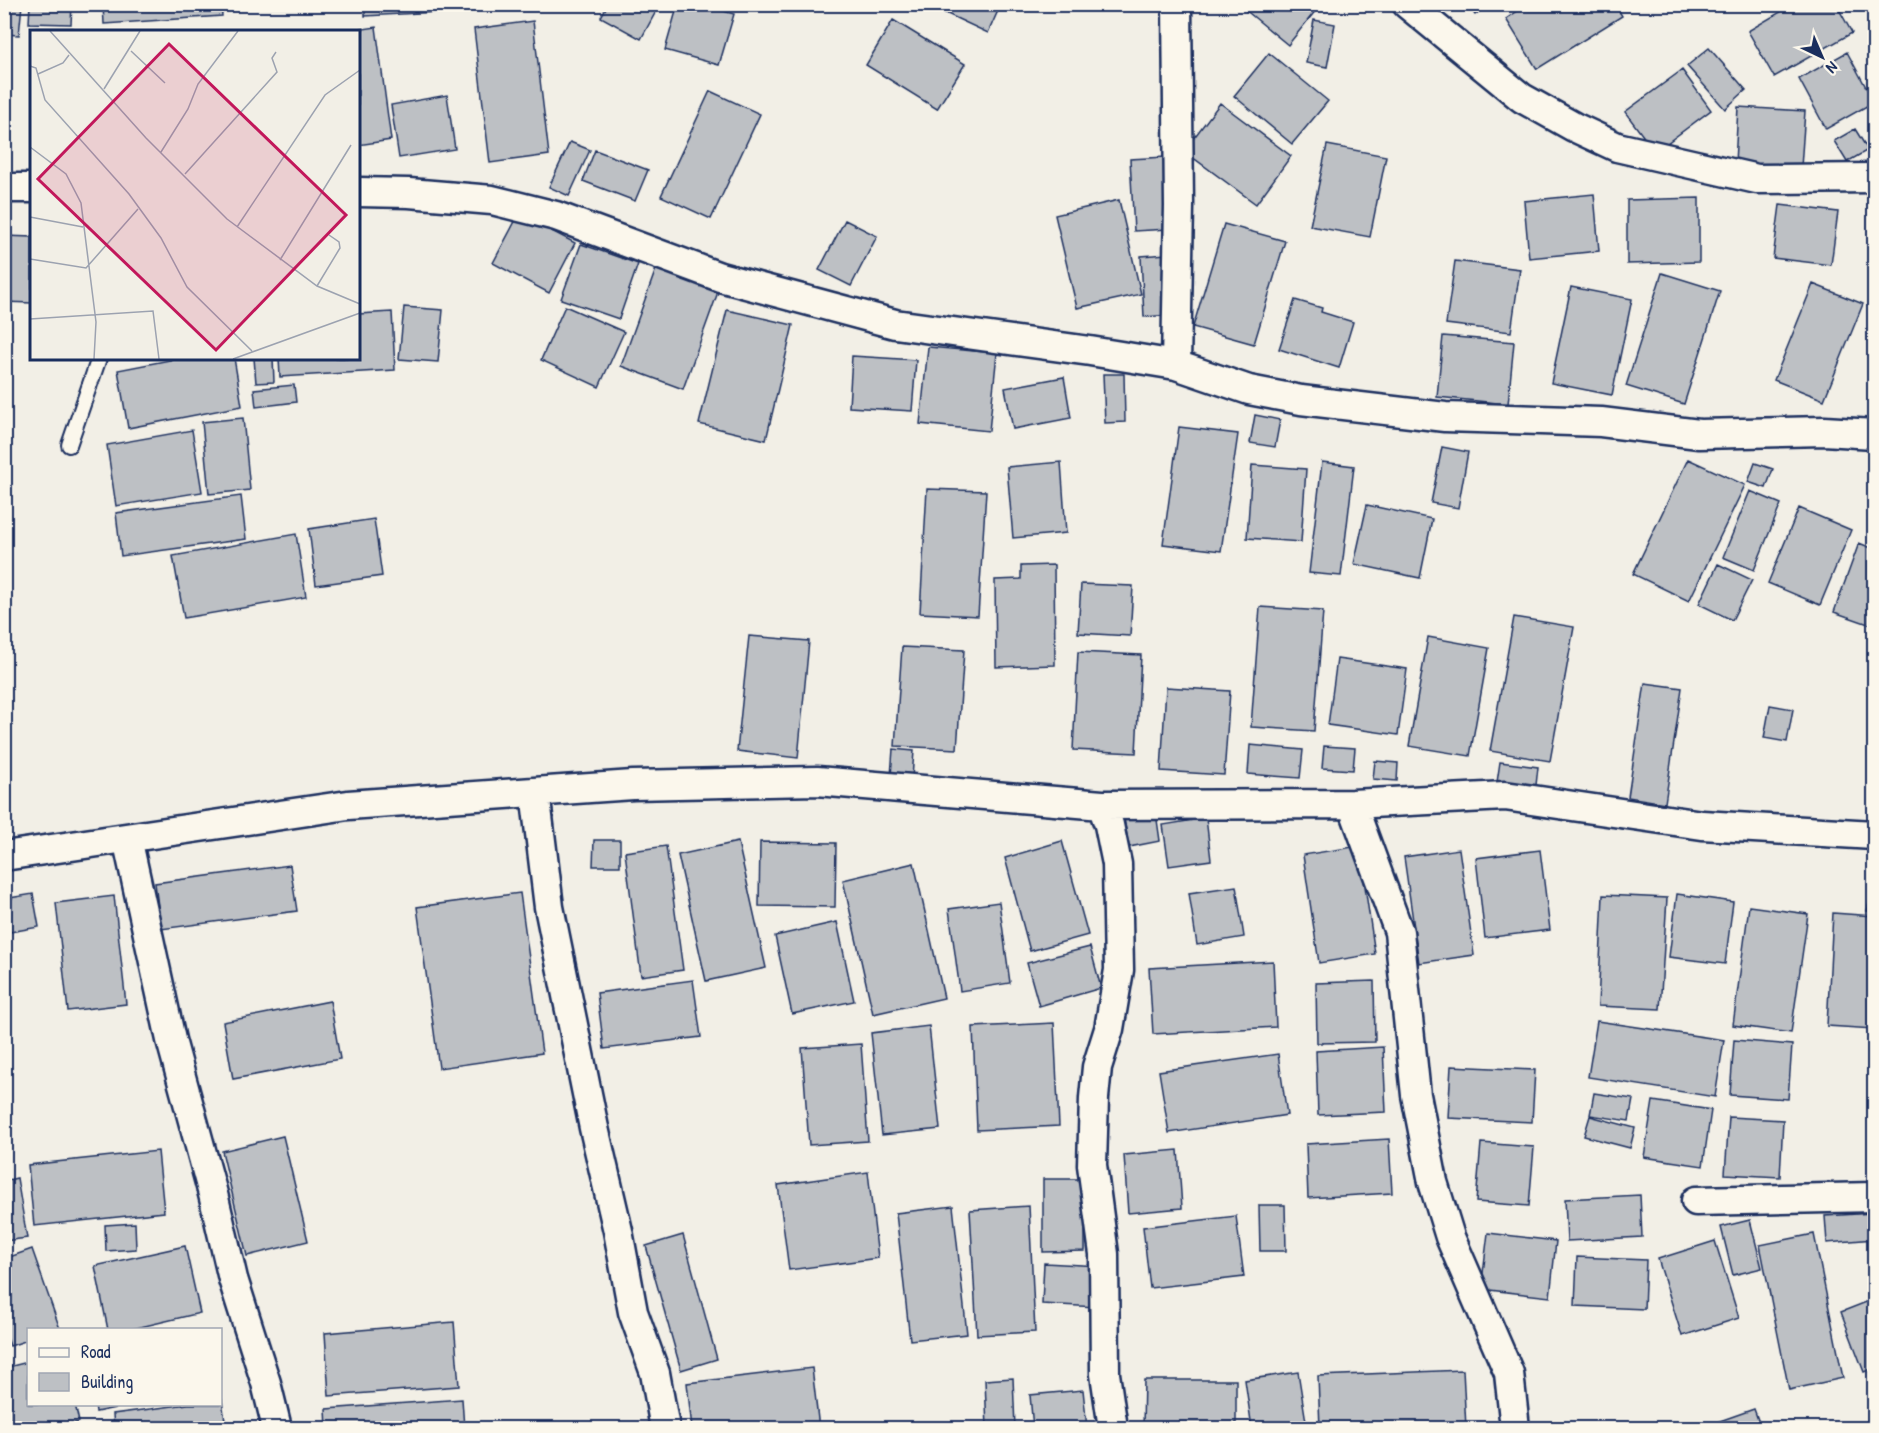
<svg xmlns="http://www.w3.org/2000/svg" width="1879" height="1433" font-family="'Patrick Hand',sans-serif">
<rect width="100%" height="100%" fill="#f2efe6"/>
<filter id="ink" filterUnits="userSpaceOnUse"><feTurbulence type="fractalNoise" baseFrequency=".0167" numOctaves="2"/><feDisplacementMap in="SourceGraphic" scale="12" xChannelSelector="R" yChannelSelector="G"/><feConvolveMatrix kernelMatrix="1 2 1 2 8 2 1 2 1" color-interpolation-filters="sRGB"/></filter>
<g filter="url(#ink)">
<path fill="#bdc0c4" stroke="#1b2f5e" stroke-width="1.5" d="M4 4H22L19 35 4 34Z
M30 4H72L71 24 29 23Z
M103 4H221L222 16 104 24Z
M365 4H456V11L365 16Z
M608 4H660L641 39 601 17Z
M678 4H699L734 14 719 65 665 50Z
M926 4H1001L988 33Z
M1238 4H1321L1288 45Z
M1467 4H1489L1475 15Z
M1528 4H1615L1622 16 1537 69 1506 19Z
M1794 4H1836L1852 33 1774 77 1748 31Z
M893 20 965 64 937 109 866 65Z
M1314 20 1335 24 1327 67 1306 63Z
M533 21 549 155 490 163 474 29Z
M376 27 391 140 358 145V32H344Z
M34 28H72V32H33Z
M1709 48 1746 90 1725 109 1687 66Z
M1847 52 1874 102 1826 129 1799 79Z
M1269 53 1328 101 1292 144 1234 96Z
M1682 70 1711 110 1655 152 1625 112Z
M710 91 760 114 711 219 661 196Z
M447 95 455 149 399 158 391 105Z
M1220 103 1291 156 1256 204 1184 151Z
M1738 107 1805 111 1801 167 1735 163Z
M1855 129 1868 150 1847 162 1834 141Z
M570 142 590 150 569 196 549 187Z
M1327 145 1386 156 1370 237 1310 226Z
M595 150 648 170 635 201 583 181Z
M1166 157 1169 229 1134 231 1130 159Z
M1594 194 1599 251 1529 258 1524 201Z
M1699 198V262L1627 264V200Z
M1119 200 1141 294 1077 308 1055 215Z
M1780 205 1838 212 1831 265 1773 258Z
M519 214 575 243 549 293 493 263Z
M845 220 877 236 851 286 819 270Z
M1224 224 1285 241 1254 344 1193 327Z
M4 236 32 237V303L4 302Z
M581 244 638 264 619 319 561 299Z
M1167 254 1170 315 1144 317 1141 256Z
M1455 261 1520 269 1511 332 1446 324Z
M656 269 718 292 683 389 621 366Z
M1662 273 1720 291 1684 404 1626 386Z
M1813 284 1863 304 1824 400 1774 380Z
M1571 287 1632 299 1612 395 1551 383Z
M1295 300 1322 308 1321 312 1353 322 1339 368 1279 349Z
M565 306 624 332 599 387 541 360Z
M404 307 443 310 438 362 399 359Z
M727 310 793 325 766 440 699 424Z
M392 312 395 370 280 377 279 358H358V314Z
M1443 336 1514 342 1508 404 1437 397Z
M928 347 997 353 989 431 920 424Z
M852 356 916 360 912 411 849 407Z
M180 358H234L242 406 128 428 118 370Z
M254 358H273L274 382 256 383Z
M1103 374H1124L1125 422 1105 423Z
M1064 377 1071 418 1013 429 1005 388Z
M294 385 296 402 256 407 254 389Z
M1255 415 1280 420 1275 447 1250 443Z
M243 418 250 490 209 494 202 422Z
M1179 427 1238 434 1221 551 1163 544Z
M192 430 202 492 116 506 107 445Z
M1442 447 1468 452 1458 508 1431 503Z
M1688 459 1745 485 1689 601 1633 574Z
M1061 462 1066 533 1013 538 1007 467Z
M1322 462 1354 466 1341 576 1309 573Z
M1755 463 1773 469 1766 488 1748 482Z
M1252 465 1306 469 1301 542 1247 538Z
M927 489 986 491 978 616 920 613Z
M1750 491 1781 504 1754 570 1723 557Z
M241 496 246 539 121 556 116 513Z
M1367 505 1432 519 1420 578 1354 564Z
M1799 508 1851 530 1820 605 1768 583Z
M374 519 382 576 316 585 309 529Z
M296 534 306 597 184 618 173 556Z
M1859 543 1874 549V626L1834 612Z
M1718 564 1752 580 1732 620 1699 604Z
M1054 565 1055 665 996 667 995 580 1021 579V566Z
M1081 584 1133 586 1130 636 1078 633Z
M1260 607 1323 611 1314 731 1251 727Z
M1514 617 1574 627 1550 761 1490 751Z
M749 636 809 641 798 758 737 751Z
M1428 637 1489 648 1470 756 1409 746Z
M902 647 964 650 957 749 895 746Z
M1078 652 1141 655 1136 753 1073 750Z
M1337 659 1407 669 1398 735 1328 725Z
M1645 683 1682 688 1665 803 1628 797Z
M1166 687 1230 691 1224 775 1161 771Z
M1770 705 1793 709 1787 742 1764 738Z
M1250 745 1303 750 1300 778 1248 774Z
M1324 746 1355 748 1353 770 1322 768Z
M893 749 914 751 912 778 891 776Z
M1375 761 1398 763 1397 781 1373 779Z
M1500 762 1538 767 1535 794 1496 789Z
M1156 813 1160 841 1129 847 1124 819Z
M1206 818 1211 860 1169 866 1163 825Z
M594 840H620V866H593Z
M1062 841 1088 935 1030 951 1005 858Z
M738 842 766 968 706 981 678 855Z
M760 842 836 843 835 907 759 906Z
M666 846 683 970 641 976 625 852Z
M1359 846 1375 954 1319 963 1303 855Z
M1459 849 1474 955 1419 963 1404 857Z
M1540 850 1550 930 1485 938 1476 858Z
M914 863 944 998 873 1014 843 880Z
M290 865 297 911 161 929 155 883Z
M1236 886 1244 937 1197 945 1189 893Z
M1873 887H1874V913L1867 911Z
M520 893 542 1053 439 1068 417 907Z
M33 894 39 927 4 933V899Z
M1677 894 1733 902 1725 964 1669 957Z
M1603 895 1667 898 1660 1009 1598 1006Z
M114 896 126 1004 68 1011 56 903Z
M999 902 1010 983 960 991 949 909Z
M1749 906 1808 914 1791 1033 1733 1025Z
M1833 913 1874 916V1029L1827 1026Z
M837 922 854 1001 792 1014 775 936Z
M1090 947 1101 988 1039 1006 1027 963Z
M1273 961 1276 1027 1153 1034 1149 968Z
M693 980 701 1037 604 1049 597 993Z
M1374 981 1375 1042 1317 1043 1316 983Z
M330 1001 340 1059 233 1079 223 1022Z
M1597 1021 1724 1040 1715 1097 1588 1077Z
M1054 1023 1059 1126 977 1130 973 1027Z
M929 1026 940 1129 882 1135 871 1033Z
M1734 1040 1792 1045 1788 1099 1730 1095Z
M861 1044 868 1141 809 1145 802 1048Z
M1383 1047 1386 1112 1318 1115 1316 1051Z
M1278 1054 1287 1115 1169 1133 1159 1071Z
M1451 1066 1535 1070 1532 1122 1448 1118Z
M1594 1093 1633 1099 1629 1121 1590 1115Z
M1653 1101 1711 1110 1703 1166 1644 1157Z
M1590 1116 1635 1128 1630 1148 1584 1136Z
M1729 1117 1783 1120 1780 1177 1725 1174Z
M283 1136 308 1241 247 1256 222 1151Z
M1389 1139 1392 1193 1308 1198 1306 1144Z
M1481 1143 1534 1147 1529 1206 1476 1202Z
M1178 1150 1182 1208 1128 1213 1124 1155Z
M158 1151 164 1212 34 1226 28 1165Z
M868 1172 878 1258 789 1270 778 1185Z
M17 1178 27 1238 4 1241V1181Z
M1043 1179H1085V1251L1043 1252Z
M1640 1195 1642 1237 1567 1241 1565 1199Z
M1259 1205H1285L1286 1251H1260Z
M953 1206 967 1334 910 1340 896 1213Z
M1029 1206 1035 1332 977 1335 970 1210Z
M1874 1213V1239L1827 1243 1825 1216Z
M1236 1216 1244 1277 1150 1288 1143 1227Z
M1750 1220 1762 1268 1733 1275 1721 1227Z
M135 1223 136 1249 106 1251 105 1225Z
M1488 1233 1556 1241 1550 1297 1481 1289Z
M1814 1234 1843 1378 1789 1390 1760 1245Z
M683 1235 717 1359 681 1370 646 1246Z
M1715 1241 1739 1318 1682 1336 1658 1259Z
M185 1246 200 1313 128 1330H108L95 1266Z
M32 1249 60 1329 28 1330V1340L10 1346 4 1329V1259Z
M1577 1257 1646 1260 1644 1309 1575 1306Z
M1044 1263 1100 1266 1097 1307 1042 1304Z
M1874 1299V1368L1864 1372 1841 1312Z
M454 1322 459 1386 329 1396 325 1333Z
M28 1362V1404H75L79 1422 56 1428H7L4 1417V1368Z
M812 1368 819 1428H692L687 1383Z
M1463 1370 1466 1428H1320L1318 1376Z
M1298 1372 1307 1428H1252L1245 1380Z
M1013 1378 1015 1428H987L985 1380Z
M1144 1380H1236V1428H1143Z
M1083 1390 1087 1428H1033L1030 1395Z
M462 1399 464 1428H327L326 1409Z
M222 1400 226 1428H114L113 1414 188 1404H220V1401Z
M95 1404H134L96 1412Z
M1754 1409 1761 1428H1700Z"/>
<g fill="none" stroke-linecap="round" stroke-linejoin="round">
<defs>
<path id="lane" d="M69 445 99 358"/>
<path id="street" d="M1407 4 1522 98 1574 127 1617 147 1757 179 1874 178
M4 188H32
M358 192 409 193 492 200 556 216 720 277 895 324 1090 351 1176 365 1249 390 1301 400 1445 417 1601 422 1699 434 1824 431 1874 434
M1176 365 1179 206 1177 4
M535 792 549 907 594 1128 618 1231 633 1312 655 1373 665 1428
M1352 804 1399 932 1416 1095 1433 1182 1450 1237 1509 1373 1515 1428
M1102 805 1109 825 1117 864 1119 970 1109 1029 1097 1067 1094 1098 1092 1165 1104 1254 1105 1374 1113 1428
M127 838 171 1040 213 1194 233 1279 266 1383 277 1428
M4 856 348 805 633 785 817 781 1102 805 1352 804 1505 796 1702 825 1874 835
M1696 1201 1874 1197"/>
</defs>
<use href="#lane" stroke="#1b2f5e" stroke-width="18"/>
<use href="#street" stroke="#1b2f5e" stroke-width="33"/>
<use href="#lane" stroke="#fbf7ec" stroke-width="14"/>
<use href="#street" stroke="#fbf7ec" stroke-width="28"/>
</g>
</g>
<g transform="translate(30 30)">
<rect width="330" height="330" fill="#f2efe6"/>
<path fill="none" stroke="#9ca2b0" stroke-width="1.5" d="M20 1 116 108 197 189 287 256 330 274M101 21 135 53M0 36 6 38 15 70 99 164 131 208 157 257 222 321M8 44 33 33 39 25M74 59 110 1M0 117 36 144 51 173 66 292 64 329M131 122 158 79 168 54 208 1M155 144 247 42 242 28 246 22M0 187 53 197M207 197 295 65 330 40M0 229 56 238 108 179M250 230 321 115M287 256 310 218 309 212 299 205M0 289 123 281 129 329M203 329 330 283"/>
<path fill="#c2185b" fill-opacity="0.15" stroke="#c2185b" stroke-width="3" d="M139 14 316 185 186 320 8 149Z"/>
<rect width="330" height="330" fill="none" stroke="#1b2f5e" stroke-width="3"/>
</g>
<rect width="1879" height="1433" fill="none" stroke="#fbf7ec" stroke-width="24"/>
<rect x="12" y="12" width="1855" height="1409" fill="none" stroke="#1b2f5e" stroke-width="2" filter="url(#ink)"/>
<rect x="27" y="1328" width="195" height="78" fill="#fbf7ec" stroke="#a1a7b3" stroke-width="1.5"/>
<rect x="39" y="1348" width="30" height="9" fill="#fbf7ec" stroke="#a1a7b3" stroke-width="1.5"/>
<text x="81" y="1358" font-size="18" fill="#1b2f5e">Road</text>
<rect x="39" y="1373" width="30" height="18" fill="#bdc0c4" stroke="#a1a7b3" stroke-width="1.5"/>
<text x="81" y="1388" font-size="18" fill="#1b2f5e">Building</text>
<g transform="translate(1822 57) rotate(136)" stroke="#fbf7ec" stroke-width="4.5" paint-order="stroke">
<path d="M0-4.5L10 22L0 15L-10 22Z" fill="#1b2f5e"/>
<text y="-9" font-size="16" font-weight="bold" text-anchor="middle" fill="#1b2f5e">N</text>
</g>
</svg>
